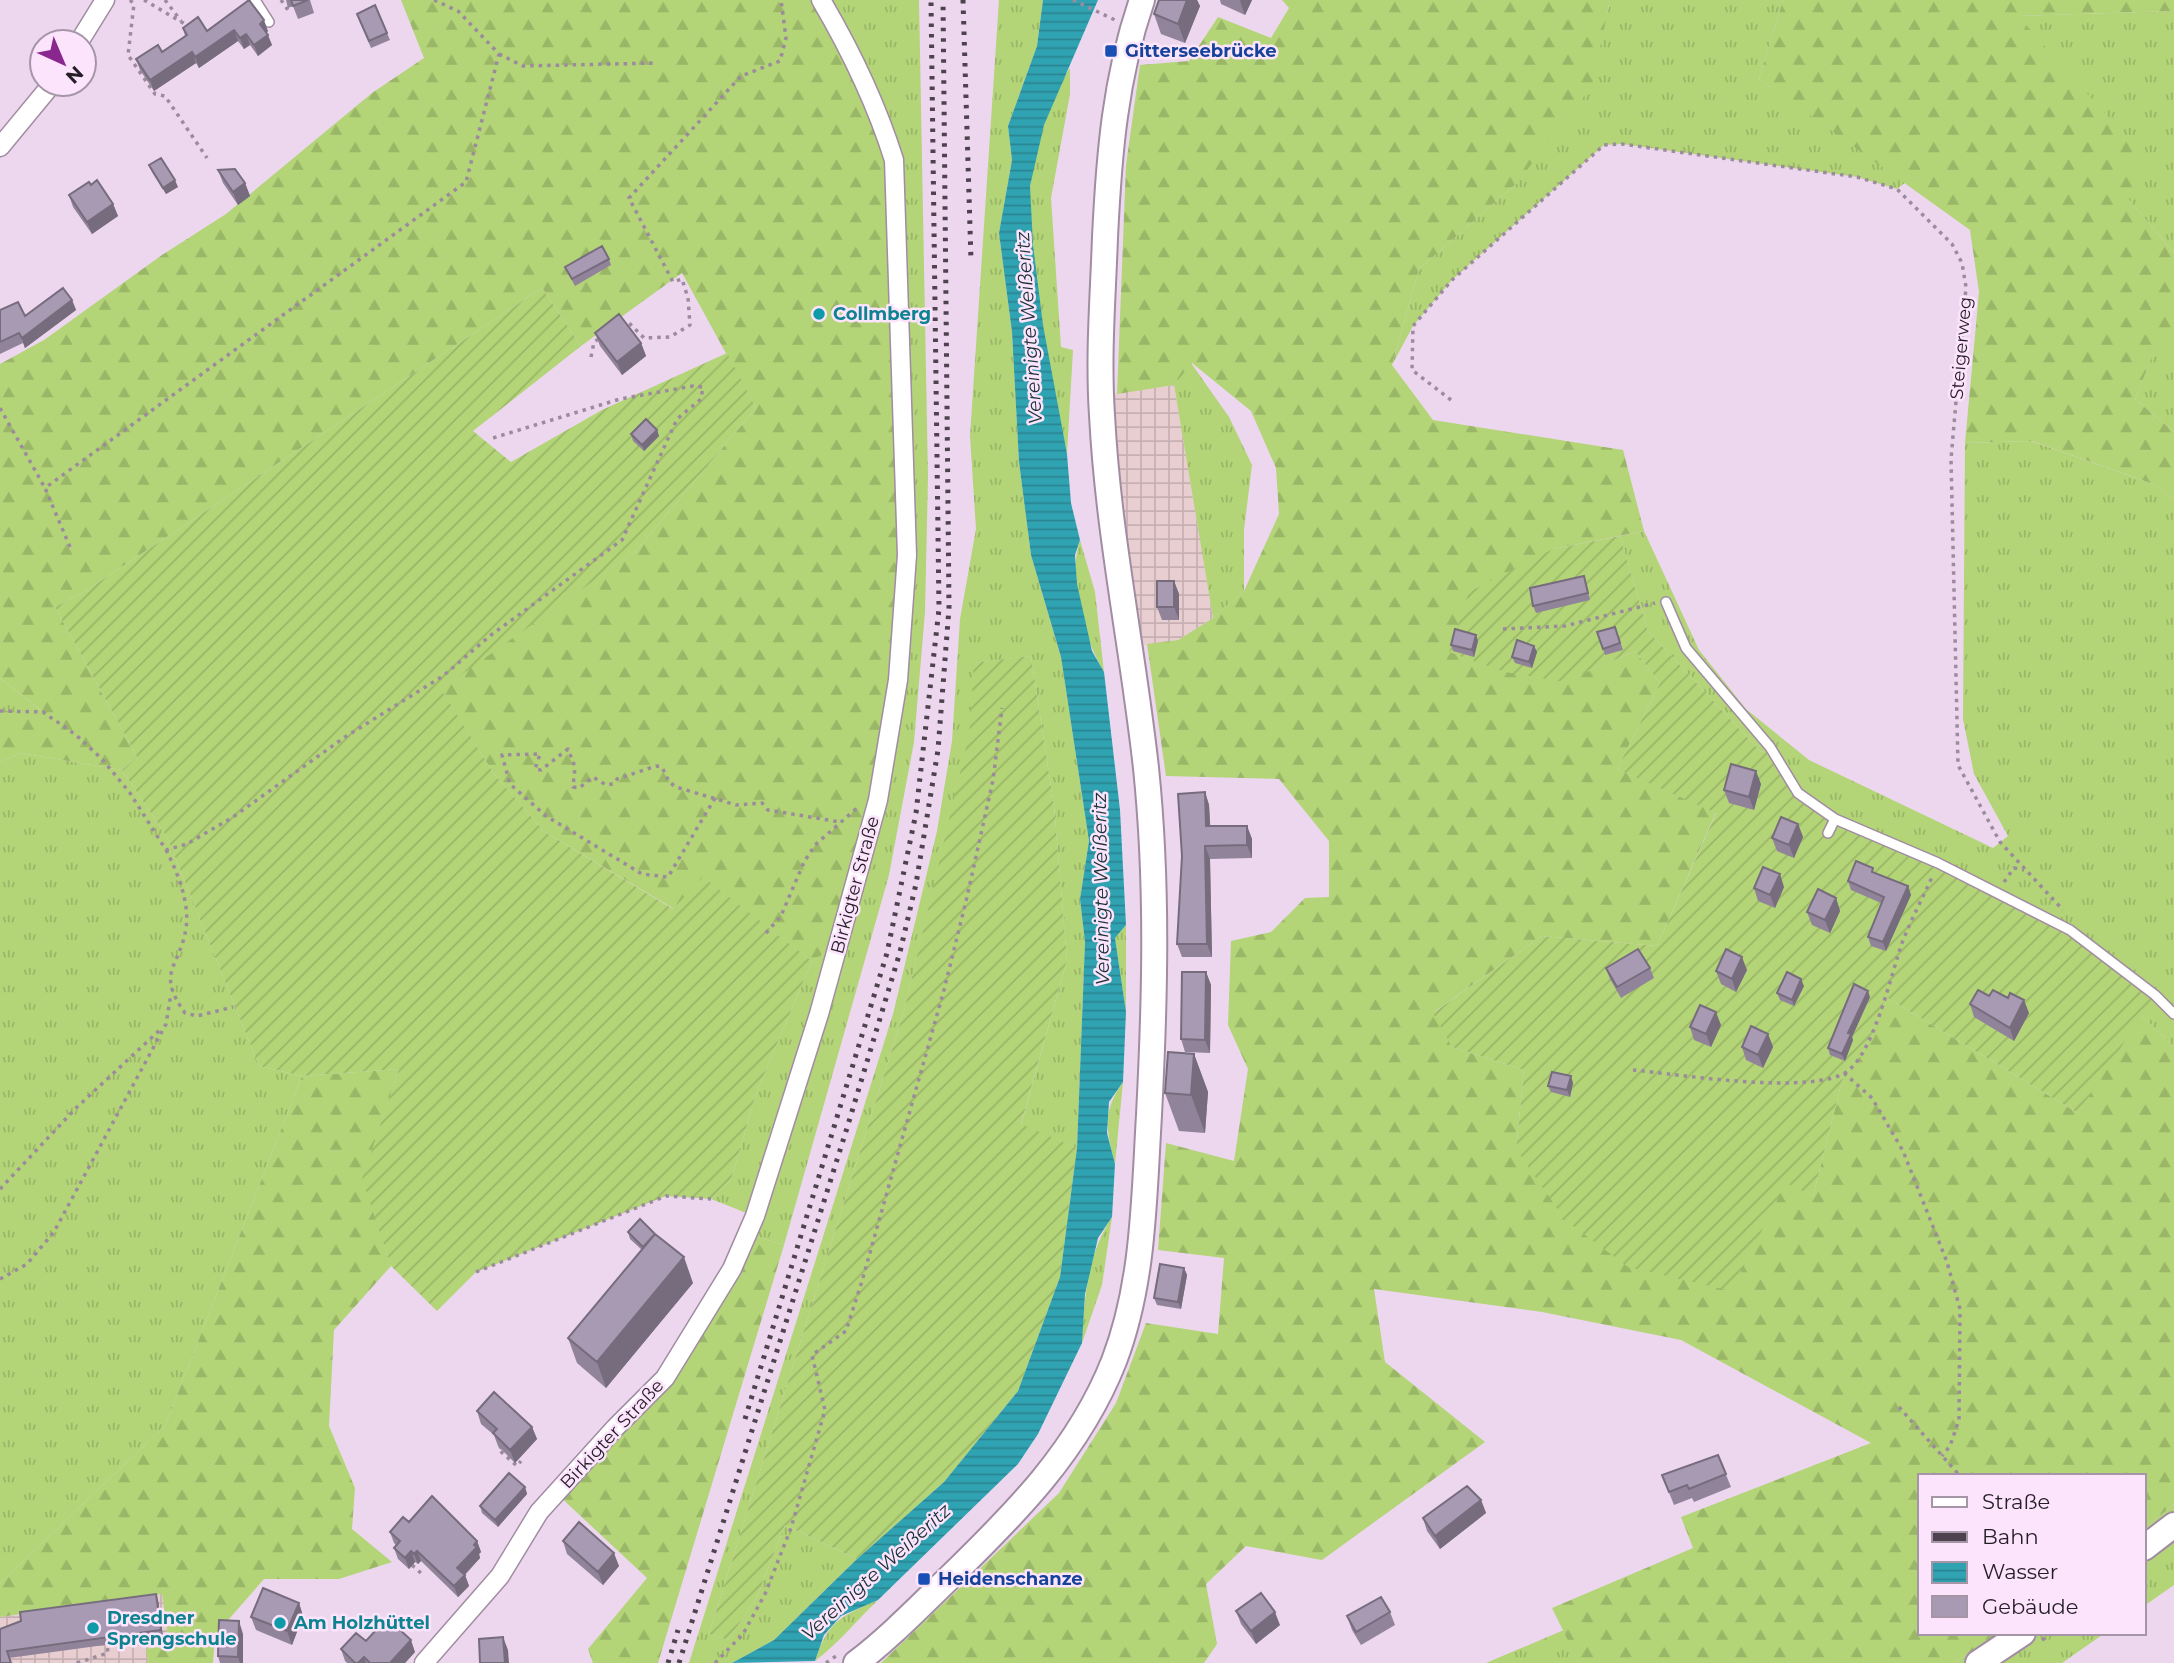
<svg xmlns="http://www.w3.org/2000/svg" width="2174" height="1663" font-family="Montserrat,sans-serif">
<defs>
<pattern id="industrial-grid" width="8" height="8" patternUnits="userSpaceOnUse" patternTransform="scale(1.75)"><rect width="8" height="8" fill="#e8ced1"/><path d="M0 4h8M4 0v8" fill="none" stroke="#c7b0b3"/></pattern>
<pattern id="grass-tufts" width="24" height="20" patternUnits="userSpaceOnUse" patternTransform="scale(1.75)"><rect width="24" height="20" fill="#b3d477"/><path d="M3 7l-1-3M5 7V3M7 7l1-3M15 17l-1-3M17 17v-4M19 17l1-3" fill="none" stroke="#9ab667"/></pattern>
<pattern id="forest-firs" width="22" height="20" patternUnits="userSpaceOnUse" patternTransform="scale(1.75)"><rect width="22" height="20" fill="#b3d477"/><path d="M5 1l3.5 6h-7zM16 11l3.5 6h-7z" fill="#9ab667"/></pattern>
<pattern id="garden-furrows" width="10" height="10" patternUnits="userSpaceOnUse" patternTransform="scale(1.75)"><rect width="10" height="10" fill="#b3d477"/><path d="M-1 1l2-2M0 10L10 0M9 11l2-2" fill="none" stroke="#9ab667"/></pattern>
<pattern id="water-rules" width="6" height="5" patternUnits="userSpaceOnUse" patternTransform="scale(1.75)"><rect width="6" height="5" fill="#30a3b2"/><path d="M0 2.5h6" fill="none" stroke="#298491"/></pattern>
</defs>
<rect width="100%" height="100%" fill="#edd7ef"/>
<path fill="url(#industrial-grid)" d="M1174 385 1213 618 1178 640 1140 646 1118 477 1111 394Z
M162 1594 169 1646 147 1649 148 1663H0V1617Z"/>
<path fill="url(#grass-tufts)" d="M821 0H919L928 477 925 612 914 742 889 875 784 1245 747 1234 754 1216 711 1199 731 1180 756 1094 812 961 840 944Z
M999 0H1043L1037 46 1008 126 1012 160 999 233 1012 332 1019 462 1031 555 1061 657 1089 841 1080 899 1085 942 1077 1148 1021 1125 1067 960 1054 806 1031 656 975 663 970 735 904 1011 709 1634 728 1640 757 1597 785 1525 857 1559 774 1640 732 1663H689L893 1014 937 831 952 741 960 619 976 529 970 436Z
M1610 0H1783L1759 79 1906 182 1897 189 1857 177 1622 144 1604 145 1452 280 1413 326 1392 365 1419 269 1516 184 1608 11Z
M2174 11V253L2129 200 2018 16Z
M1070 68V94L1051 198 1061 347 1073 350 1067 454C1048 371 1029 274 1030 189 1031 159 1052 92 1070 68Z
M2157 343 2174 345V432L2135 399Z
M1191 363 1229 417 1252 465 1244 530V591L1213 618 1174 385Z
M2031 441 2153 484 2174 499V1047L2140 1014 2155 995 1835 819 1798 793 1769 747 1761 752 1648 631 1620 536 1644 531 1699 650 1746 709 1809 760 1993 848 2008 836 1974 774 1963 719 1965 443Z
M1080 540 1095 592 1104 672C1084 637 1067 580 1080 540Z
M0 678 43 712 0 711Z
M21 753 122 770 167 837 259 1066 302 1076 165 1426 0 1583V762Z
M1126 925V1012L1115 938Z
M1123 1082 1115 1164C1106 1129 1102 1112 1123 1082Z
M1112 1217 1102 1285 1082 1343C1084 1299 1087 1255 1112 1217Z
M2174 1504V1585L2144 1606V1529Z
M878 1600C857 1620 838 1644 815 1661 828 1621 841 1616 878 1600Z
M1564 1630 1579 1663H1486Z
M1999 1633H2105L2062 1663H1954Z"/>
<path fill="url(#forest-firs)" d="M401 0H821L894 160 907 555 898 680 840 944 812 961 703 878 674 909 545 832 494 774 440 688 636 551 756 408 682 273 581 346 542 288 87 590 55 607 137 757 122 770 21 753 0 762V711H42L0 678V364L44 340 162 255 226 214 372 93 424 58Z
M1282 0H1610L1592 86 1516 184 1419 269 1392 365 1433 420 1623 450 1644 531 1553 549 1563 682 1635 651 1660 683 1617 769 1716 812 1657 946 1542 936 1434 1012 1452 1047 1524 1070 1516 1149 1786 1182 1813 1196 1844 1073C1866 1058 1876 1021 1886 997L2078 1113 2140 1014 2174 1047V1504L2144 1529V1476H1920V1633H1999L1954 1663H1579L1552 1608 1693 1548 1681 1517 1871 1443 1681 1340 1542 1312 1374 1289 1385 1362 1485 1442 1322 1560 1246 1546 1206 1584 1217 1644 1204 1663H881L1059 1493 1116 1403 1146 1323 1218 1334 1224 1258 1158 1250 1166 1143 1234 1161 1248 1069 1228 1025 1231 941 1271 932 1305 898 1329 897V841L1279 779 1166 776 1147 644 1178 640 1213 618 1244 591 1279 514 1276 468 1251 411 1192 363 1174 385 1117 394 1126 165 1140 65 1189 61 1218 17 1271 38 1289 8Z
M1783 0H2174V11L2018 16 2144 157 2129 200 2174 253V345L2157 344 2135 399 2174 432V499L2153 484 2032 441 1965 443 1979 292 1970 230 1759 79Z
M399 1069 363 1179 391 1266 334 1330 329 1426 355 1488 352 1529 392 1562 339 1579H264L215 1635 213 1663H148L146 1649 169 1645 162 1594 0 1617V1583L165 1426 302 1076Z
M747 1234 784 1245 658 1663H593L588 1649 647 1578 556 1493 665 1378Z"/>
<path fill="url(#garden-furrows)" d="M542 288 581 346 473 431 511 462 602 410 727 353 756 408 636 551 441 689 494 774 545 832 673 909 703 877 812 961 756 1094 731 1180 711 1199 666 1196 476 1272 437 1311 391 1266 362 1179 399 1069 302 1076 259 1066 167 837 122 770 137 757 55 607 87 590Z
M1620 536 1648 631 1761 752 1770 747 1798 793 1835 819 2070 930 2155 995 2078 1113 1886 997C1876 1022 1866 1058 1844 1073L1813 1196 1786 1183 1731 1291 1628 1267 1565 1220 1516 1149 1524 1070 1452 1047 1433 1013 1542 936 1657 946 1716 813 1617 769 1660 683 1635 651 1564 682 1505 672 1449 652 1469 592 1553 549Z
M1031 656 1054 806 1067 960 1021 1124 1077 1148 1060 1277 1018 1391 944 1482 857 1559 785 1525 757 1597 728 1640 709 1634 904 1011 969 735 974 663Z"/>
<path fill="url(#water-rules)" d="M1043 0H1098L1044 125 1030 186 1033 245 1043 325 1067 454 1071 503 1080 540 1075 555 1077 584 1092 651 1104 672 1120 810 1126 925 1115 938 1126 1012 1123 1082 1109 1102 1107 1133 1115 1164 1112 1217 1098 1238 1085 1294 1082 1343 1038 1434 1018 1464 878 1600 841 1616 824 1635 815 1661 732 1663 774 1640 857 1559 944 1482 1018 1391 1060 1277 1077 1148 1085 942 1080 899 1089 841 1061 657 1031 555 1019 462 1012 332 999 233 1012 160 1008 126 1037 46Z"/>
<g fill="none" stroke-linecap="round" stroke-linejoin="round">
<defs>
<path id="lane" d="M255 0 269 22
M1666 602 1686 648 1770 747 1798 793 1835 819 1938 863 2070 930 2155 995 2174 1014
M1828 833 1835 819"/>
<path id="street" d="M79 42 105 0
M0 147 52 84
M424 1663 500 1576 539 1512 615 1428 665 1378 732 1269 755 1216 819 1014 878 800 898 680 907 555 894 160C876 103 851 51 821 0"/>
<path id="secondary" d="M2144 1548 2174 1525
M856 1663C889 1638 918 1608 948 1579 1015 1514 1079 1450 1114 1361 1144 1283 1144 1198 1149 1115 1155 999 1158 884 1146 768 1133 650 1108 533 1102 415 1098 355 1103 296 1105 237 1109 155 1115 78 1142 0
M1978 1663 2023 1633"/>
</defs>
<use href="#lane" stroke="#a18ca2" stroke-width="12"/>
<use href="#street" stroke="#a18ca2" stroke-width="21"/>
<use href="#secondary" stroke="#a18ca2" stroke-width="28"/>
<path stroke="#9c8b9d" stroke-width="3.5" stroke-dasharray="3.5 5" stroke-linecap="butt" d="M130 0 134 4 128 55 155 94 165 96 207 158
M144 0 190 27
M165 0 181 21
M281 0 288 10
M1073 0 1115 20
M499 54 523 66 655 63
M621 324 629 323 644 338 670 337 690 325 688 298 682 279 673 282 629 198 741 76 780 61 786 38 781 0
M591 357 594 342 600 338
M1451 400 1412 370 1413 326 1452 280 1604 145 1622 144 1857 177 1897 189 1952 244 1962 263 1966 287 1951 459 1958 765 2000 842 2063 910
M0 408 45 488
M70 547 45 488 466 182 499 54 458 11 434 0
M1503 629 1565 626 1655 603
M0 711 43 712 76 735 102 759 130 793 166 850 187 844 233 817 345 737 443 676 491 635 622 540 677 419 701 399 703 387 693 386 620 399 493 438
M715 798 668 877 642 874 546 816 510 784 502 755 540 754 535 769 541 770 568 749 575 767 573 787 579 788 593 777 606 785 613 784 617 779 656 766 662 767 669 782 676 787 736 805 762 803 768 810 840 822
M166 850C177 871 190 903 186 928 180 968 155 971 185 1013L197 1016 233 1007
M2004 882 2014 868 2024 870
M766 933 781 916 804 862 815 845 857 808
M1633 1070C1678 1074 1816 1097 1849 1070 1875 1048 1891 975 1902 943 1911 920 1923 897 1933 875
M1844 1073 1872 1098 1903 1151 1947 1262 1960 1309 1959 1420 1950 1446 1942 1456
M0 1189 76 1108 162 1028
M476 1272 666 1196 711 1199
M0 1279 27 1264 54 1232 166 1024 171 994
M1899 1407 1960 1476
M502 1446 498 1449 517 1466 521 1461
M412 1565 423 1575
M2042 1640 2052 1633
M77 1663 108 1653 107 1645
M715 1663 743 1634 765 1594 791 1528 825 1410 812 1355 846 1331 862 1281 944 990 967 897 993 780 1002 708
M826 1663 836 1656"/>
<use href="#lane" stroke="#fff" stroke-width="9"/>
<use href="#street" stroke="#fff" stroke-width="18"/>
<use href="#secondary" stroke="#fff" stroke-width="24"/>
<path stroke="#4d424e" stroke-width="5" stroke-dasharray="3.5 7" stroke-linecap="butt" d="M963 0 971 260
M745 1419 887 953 916 813 939 609 931 0
M668 1663 678 1630
M679 1663 847 1128 900 952 916 884 938 750 949 608 943 0"/>
</g>
<path fill="#91849a" d="M286 0H310L314 13 298 19 293 6 288 8Z
M1159 0H1197L1200 6 1185 43 1161 34 1154 14Z
M1220 0H1252L1245 15 1221 4Z
M375 5 390 40 371 48 359 20Z
M183 28 207 31H268L266 33 272 45 258 56 250 45 244 49 238 41 199 68 196 63 154 91 140 70 136 59 162 52 185 36Z
M149 165 178 187 166 194 152 172Z
M218 170 245 183 250 196 238 205 223 183Z
M91 185 113 204 118 216 92 234 73 207 69 195Z
M609 259 611 265 575 286 565 267Z
M72 300 76 310 25 348 23 343 0 354V310L25 316Z
M595 333 641 343 646 356 622 375 600 346Z
M657 430 659 436 644 451 633 441 631 434Z
M1584 576 1590 600 1536 613 1533 606Z
M1174 581 1179 594V620H1162L1157 607Z
M1615 627 1623 650 1605 655 1597 632Z
M1476 635 1478 641 1474 657 1453 651 1451 645Z
M1534 646 1537 652 1532 668 1515 663 1512 657Z
M1761 784 1754 810 1729 803 1724 790Z
M1205 792 1209 805 1210 826H1247L1252 839V858L1210 859 1212 957H1182L1177 944Z
M1798 824 1803 837 1794 858 1777 851 1772 838Z
M1875 873 1908 886 1911 895 1886 951 1871 946 1868 937 1881 903 1851 890 1848 881Z
M1784 887 1775 908 1758 901 1754 888Z
M1836 898 1840 911 1830 933 1812 925 1807 912Z
M1606 968H1650L1654 978 1621 998 1610 979Z
M1747 970 1736 992 1721 984 1716 971Z
M1206 972 1211 985 1210 1053 1185 1052 1181 1039Z
M1804 986 1794 1006 1780 1000 1777 993Z
M1870 997 1852 1037 1853 1040 1845 1061 1830 1055 1828 1048Z
M1970 1004 2029 1013 2014 1041 1974 1017Z
M1721 1025 1711 1047 1694 1040 1690 1027Z
M1768 1034 1773 1047 1763 1068 1746 1060 1742 1047Z
M1194 1054 1208 1092 1205 1133 1179 1131 1165 1093Z
M1573 1083 1570 1097 1551 1092 1548 1086Z
M628 1232 693 1283 606 1388 577 1363 568 1338 642 1250 630 1239Z
M1184 1268 1187 1275 1181 1309 1157 1305 1154 1298Z
M477 1411 532 1427 537 1439 515 1463 498 1446 494 1435 481 1424Z
M1718 1455 1731 1487 1694 1502 1692 1498 1674 1505 1662 1475Z
M525 1487 527 1494 498 1527 482 1513 480 1506Z
M1481 1500 1486 1513 1440 1549 1427 1531 1423 1518Z
M409 1522 477 1541 481 1552 479 1554 480 1558 465 1575 469 1586 458 1597 421 1561 418 1564 415 1562 409 1569 398 1559 394 1548 396 1545 394 1543 390 1532Z
M563 1541 619 1566 603 1585 567 1554Z
M158 1600 163 1637 9 1658 0 1629Z
M299 1603 303 1616 292 1645 256 1630 251 1617Z
M1236 1611 1280 1625 1256 1644 1241 1624Z
M1390 1612 1395 1625 1361 1645 1352 1630 1347 1616Z
M243 1634V1663H220L218 1656Z
M366 1641 415 1652 405 1663H347L345 1661 341 1649Z"/>
<path fill="#766c7d" d="M1187 0H1197L1200 6 1185 43 1178 24Z
M1241 0H1252L1245 15 1240 1Z
M264 20 268 31 264 35 260 24Z
M234 30 238 41 199 68 195 57Z
M246 34 250 45 244 49 240 38Z
M268 35 272 45 258 56 254 45Z
M192 52 196 63 154 91 150 80Z
M175 180 178 187 166 194 163 188Z
M245 183 250 196 238 205 233 192Z
M113 204 118 216 92 234 87 222Z
M72 300 76 310 25 348 22 338Z
M641 343 646 356 622 375 617 362Z
M657 430 659 436 644 451 642 445Z
M1174 581 1179 594V620L1174 607Z
M1476 635 1478 641 1474 657 1472 650Z
M1534 646 1537 652 1532 668 1529 662Z
M1756 771 1761 784 1754 810 1749 797Z
M1205 792 1209 805 1211 839 1206 826Z
M1798 824 1803 837 1794 858 1789 845Z
M1247 826 1252 839V858L1247 845Z
M1205 846 1210 859 1212 957 1207 944Z
M1780 874 1784 887 1775 908 1770 895Z
M1908 886 1911 895 1886 951 1883 942Z
M1836 898 1840 911 1830 933 1825 920Z
M1742 957 1747 970 1736 992 1732 979Z
M1206 972 1211 985 1210 1053 1205 1040Z
M1801 979 1804 986 1794 1006 1792 1000Z
M1868 991 1870 997 1852 1037 1853 1040 1845 1061 1842 1054 1848 1033Z
M2024 1000 2029 1013 2014 1041 2010 1028Z
M1716 1012 1721 1025 1711 1047 1706 1034Z
M1768 1034 1773 1047 1763 1068 1758 1055Z
M1194 1054 1208 1092 1205 1133 1191 1095Z
M1571 1076 1573 1083 1570 1097 1567 1090Z
M684 1257 693 1283 606 1388 597 1362Z
M1184 1268 1187 1275 1181 1309 1178 1302Z
M532 1427 537 1439 515 1463 510 1450Z
M525 1487 527 1494 498 1527 495 1520Z
M1481 1500 1486 1513 1440 1549 1435 1536Z
M477 1541 481 1552 479 1554 480 1558 461 1578 457 1568Z
M411 1551 415 1562 409 1569 405 1558Z
M417 1551 421 1561 418 1564 414 1554Z
M614 1553 619 1566 603 1585 598 1572Z
M465 1575 469 1586 458 1597 454 1586Z
M156 1594 158 1600 163 1637 161 1630Z
M299 1603 303 1616 292 1645 287 1631Z
M1275 1612 1280 1625 1256 1644 1251 1631Z
M239 1621 243 1634V1663H240L238 1657Z
M503 1637 508 1650 509 1663H505Z
M411 1640 415 1652 405 1663H390Z
M364 1657 366 1663H358Z"/>
<path fill="#a99ab3" stroke="#766c7d" stroke-width="2" d="M249 0 264 20 260 24 268 35 254 45 246 34 240 38 234 30 195 57 192 52 150 80 136 59 158 45 162 52 187 35 183 28 198 17 207 31Z
M291 0H308L293 6Z
M1159 0H1187L1178 24 1154 14Z
M375 5 387 33 369 41 357 14Z
M161 158 175 180 163 188 149 165Z
M235 169 245 183 233 192 218 170Z
M97 180 113 204 87 222 69 195 89 182 91 185Z
M602 246 609 259 572 279 565 267Z
M63 288 72 300 22 338 19 333 0 342V310L18 302 25 316Z
M619 314 641 343 617 362 595 333Z
M646 419 657 430 642 445 631 434Z
M1584 576 1588 593 1533 606 1530 588Z
M1157 581H1174V607H1157Z
M1615 627 1620 643 1603 649 1597 632Z
M1455 629 1476 635 1472 650 1451 645Z
M1517 640 1534 646 1529 662 1512 657Z
M1731 764 1756 771 1749 797 1724 790Z
M1205 792 1206 826H1247V845L1205 846 1207 944H1177L1182 856 1178 794Z
M1781 817 1798 824 1789 845 1772 838Z
M1856 861 1873 868 1872 872 1908 886 1883 942 1868 937 1884 897 1848 881Z
M1763 867 1780 874 1770 895 1754 888Z
M1818 889 1836 898 1825 920 1807 912Z
M1638 949 1650 968 1617 987 1606 968Z
M1726 949 1742 957 1732 979 1716 971Z
M1182 972H1206L1205 1040 1181 1039Z
M1787 972 1801 979 1792 1000 1777 993Z
M1854 984 1868 991 1848 1033 1851 1034 1842 1054 1828 1048Z
M1978 990 1989 996 1993 990 2008 998 2010 993 2024 1000 2010 1028 1970 1004Z
M1700 1005 1716 1012 1706 1034 1690 1027Z
M1751 1026 1768 1034 1758 1055 1742 1047Z
M1168 1052 1194 1054 1191 1095 1165 1093Z
M1552 1072 1571 1076 1567 1090 1548 1086Z
M640 1219 655 1234 643 1247 628 1232Z
M655 1234 684 1257 597 1362 568 1338Z
M1160 1264 1184 1268 1178 1302 1154 1298Z
M494 1392 532 1427 510 1450 493 1433 497 1429 477 1411Z
M1718 1455 1726 1474 1689 1489 1687 1485 1669 1492 1662 1475Z
M509 1473 525 1487 495 1520 480 1506Z
M1467 1486 1481 1500 1435 1536 1423 1518Z
M432 1496 477 1541 474 1545 477 1547 457 1568 465 1575 454 1586 417 1551 414 1554 411 1551 405 1558 394 1548 400 1541 390 1532 403 1517 409 1522Z
M579 1522 614 1553 598 1572 563 1541Z
M263 1588 299 1603 287 1631 251 1617Z
M1261 1593 1275 1612 1251 1631 1236 1611Z
M156 1594 161 1630 7 1651 11 1663H0V1629L21 1621 20 1612Z
M1381 1597 1390 1612 1356 1632 1347 1616Z
M387 1618 411 1640 390 1663H370L364 1657 358 1663H355L341 1649 356 1633 366 1641Z
M219 1620 239 1621 238 1657 218 1656Z
M503 1637 505 1663H480L479 1639Z"/>
<g fill="#1a4fb4" stroke="#fbe4fc" stroke-width="2.5">
<rect x="1104" y="44" width="14" height="14" rx="3.5"/>
<rect x="917" y="1572" width="14" height="14" rx="3.5"/>
</g>
<g fill="#0f9aa8" stroke="#fbe4fc" stroke-width="2.5">
<circle cx="819" cy="314" r="7"/>
<circle cx="280" cy="1623" r="7"/>
<circle cx="93" cy="1628" r="7"/>
</g>
<g text-anchor="middle" dominant-baseline="central" stroke-width="5" stroke-linejoin="round" paint-order="stroke">
<g font-size="18" font-weight="bold" fill="#164399" stroke="#fbe4fc" text-anchor="start">
<text x="1125" y="51">Gitterseebrücke</text>
<text x="938" y="1579">Heidenschanze</text>
</g>
<g font-size="18" font-weight="bold" fill="#0d838f" stroke="#fbe4fc" text-anchor="start">
<text x="833" y="314">Collmberg</text>
<text x="107" y="1618">Dresdner<tspan x="107" dy="21">Sprengschule</tspan></text>
<text x="294" y="1623">Am Holzhüttel</text>
</g>
<g font-size="18" fill="#261e27" stroke="#fbe4fc">
<text transform="translate(1961 348) rotate(-85)">Steigerweg</text>
<text transform="translate(855 885) rotate(-75)">Birkigter Straße</text>
<text transform="translate(612 1434) rotate(-47)">Birkigter Straße</text>
</g>
<g font-size="19" font-style="italic" fill="#1a3236" stroke="#fbe4fc">
<text transform="translate(1029 328) rotate(-94)">Vereinigte Weißeritz</text>
<text transform="translate(1101 889) rotate(-91)">Vereinigte Weißeritz</text>
<text transform="translate(876 1572) rotate(-42)">Vereinigte Weißeritz</text>
</g>
</g>
<rect x="1918" y="1474" width="228" height="161" fill="#fbe4fc" stroke="#a695a7" stroke-width="2"/>
<rect x="1932" y="1497" width="35" height="10" fill="#ffffff" stroke="#a695a7" stroke-width="2"/>
<text x="1982" y="1509" font-size="21" fill="#261e27">Straße</text>
<rect x="1932" y="1532" width="35" height="10" fill="#4d424e" stroke="#a695a7" stroke-width="2"/>
<text x="1982" y="1544" font-size="21" fill="#261e27">Bahn</text>
<rect x="1932" y="1562" width="35" height="21" fill="url(#water-rules)" stroke="#a695a7" stroke-width="2"/>
<text x="1982" y="1579" font-size="21" fill="#261e27">Wasser</text>
<rect x="1932" y="1596" width="35" height="21" fill="#a99ab3" stroke="#a695a7" stroke-width="2"/>
<text x="1982" y="1614" font-size="21" fill="#261e27">Gebäude</text>
<g transform="translate(63 63) rotate(136)"><circle r="33" fill="#fbe4fc" stroke="#a695a7" stroke-width="2"/>
<path d="M0-5L12 26L0 18L-12 26Z" fill="#8a278f"/>
<text y="-10" font-size="19" font-weight="bold" text-anchor="middle" fill="#261e27">N</text>
</g>
</svg>
